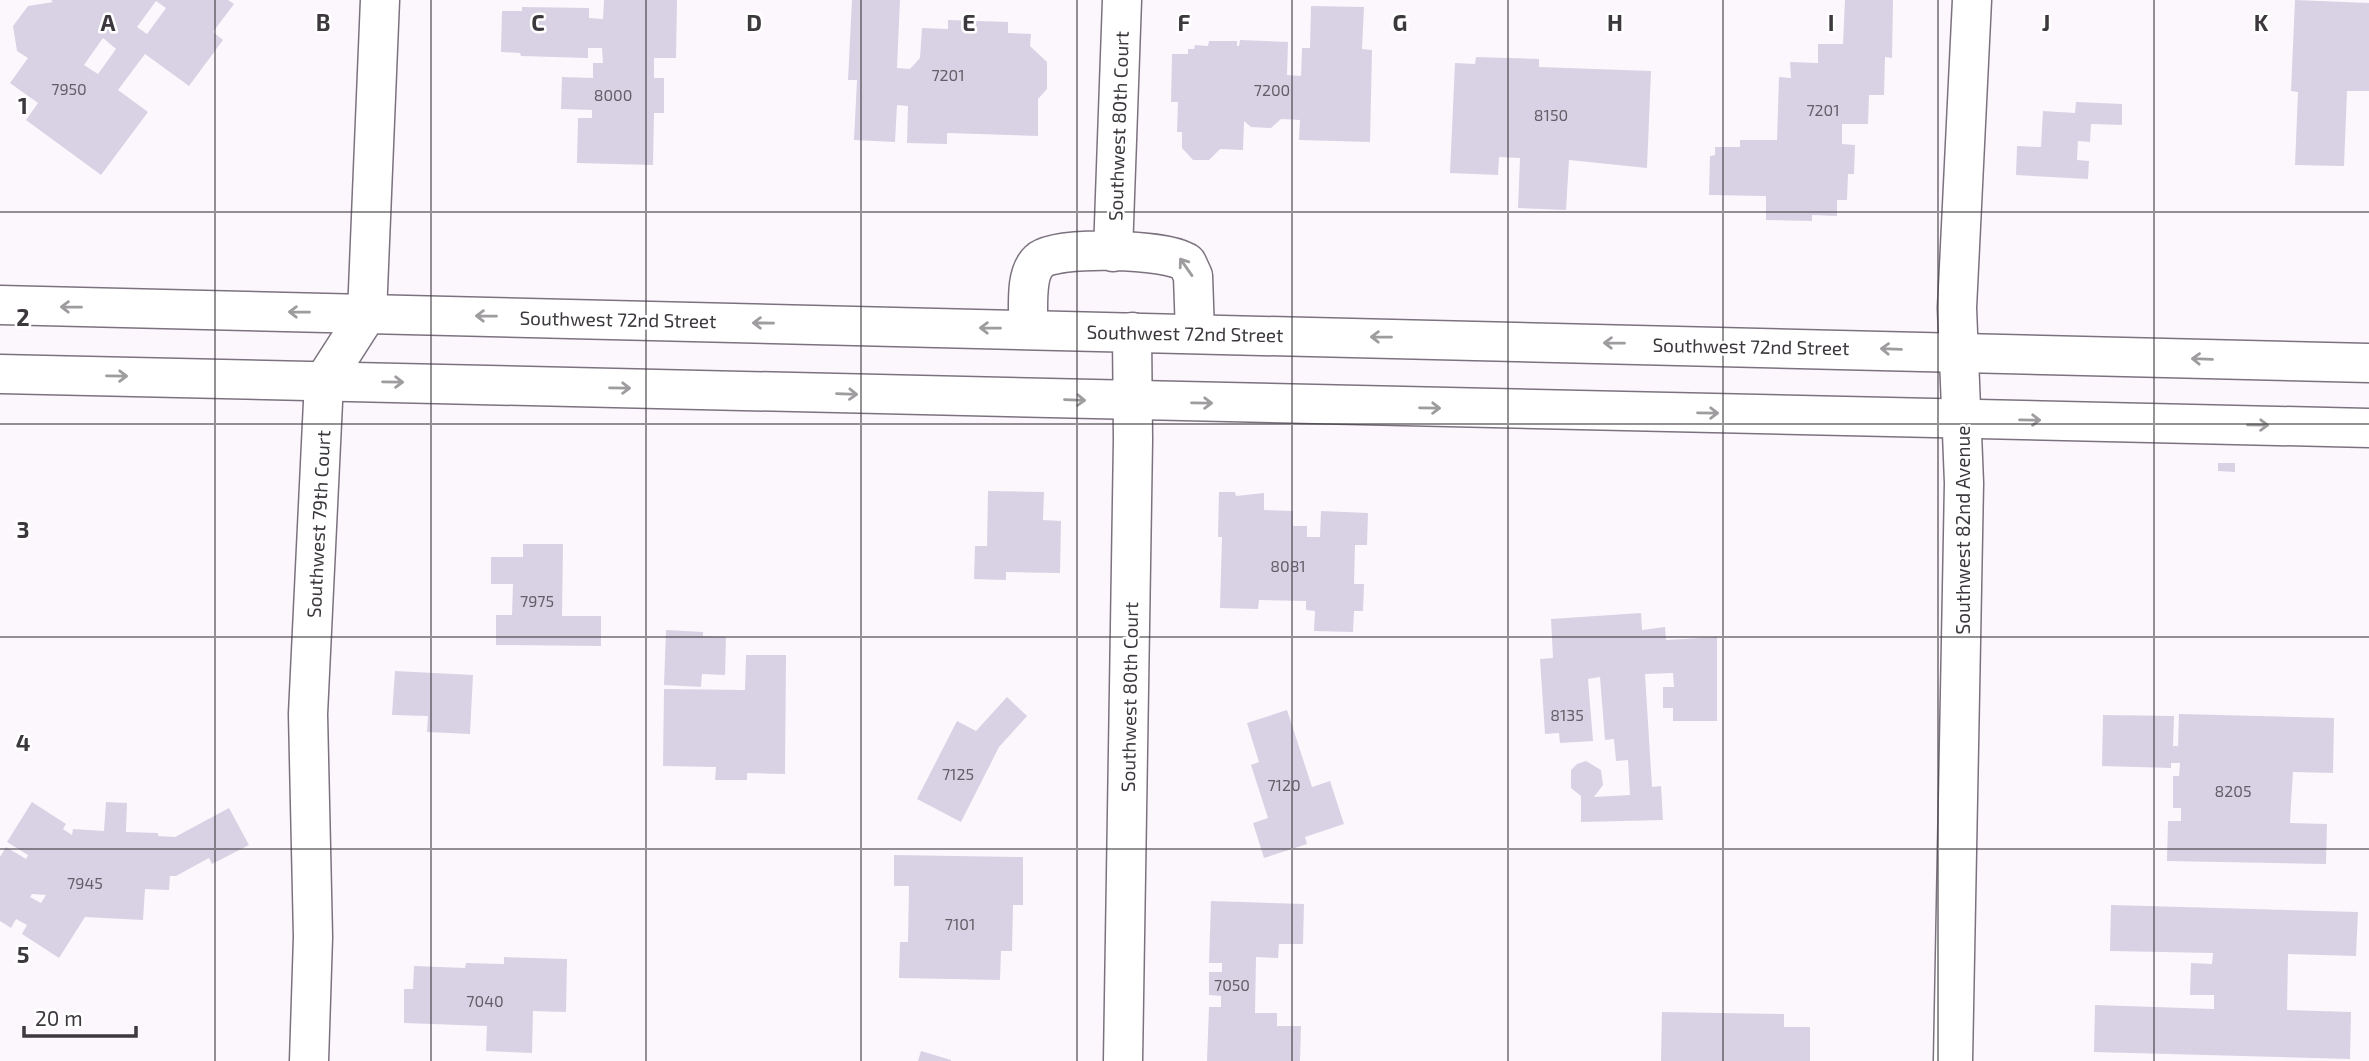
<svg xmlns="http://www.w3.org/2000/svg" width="2369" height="1061" font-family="'Exo 2',sans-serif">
<rect width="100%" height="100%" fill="#fcf7fd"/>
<path fill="#d8d2e4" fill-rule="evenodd" d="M51 0H228L234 4 213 32 223 40 189 86 145 54 118 90 148 112 101 175 26 120 38 103 10 83 28 58 17 51 13 26 28 6 53 2ZM156 1 166 8 147 34 137 27ZM103 38 116 49 98 74 84 65Z
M604 0H677L676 58H654V78H664V113H654L653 165 577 163 578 118H592V110L561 109 562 77 593 78V63H603L602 48H588V58L521 56 520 53 501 52 502 11H522V7L589 8V18L603 19Z
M852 0H900L897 68 910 69 920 58 922 28 948 29V20L1008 22V33L1031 34 1030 46 1047 62V89L1038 99V136L947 133V144L907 143 908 106 897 105 895 142 854 140 857 80H848Z
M1845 0H1893L1892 58 1885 57 1884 95H1869L1868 124H1842V144L1855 145 1854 174H1848L1847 200H1837V216L1812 215V221L1766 220V196L1709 195 1710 156 1715 155V147H1740V140H1777L1779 77 1791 78 1790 62 1818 63V44H1843Z
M2295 0 2369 3V91H2347L2344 166 2295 165 2298 92 2291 91Z
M1311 6 1364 7 1362 49 1372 50 1370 142 1299 140 1300 120 1281 119 1271 128 1251 127 1244 121 1243 150 1220 149 1209 160H1193L1182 148V132H1177L1178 102H1171L1172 54H1188V49H1194L1195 45 1208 46 1209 41H1237V46H1239L1240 40 1288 42 1287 75 1301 76 1302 48H1310Z
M1476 57 1539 59V67L1651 71 1647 168 1569 160 1566 210 1518 208 1520 158 1499 157 1498 175 1450 173 1455 63 1475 64Z
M2076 102 2122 104V125L2091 124 2090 142 2078 141 2077 160 2089 161 2088 179 2016 175 2017 146 2041 147 2043 111 2075 113Z
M2218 463H2235V472L2218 471Z
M988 491 1044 492 1043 520 1061 521 1060 573 1006 572V580L974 579 975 546H987Z
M1219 492H1235L1236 496 1264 493V510L1293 511V526H1307V537H1320L1321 511 1368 513 1367 545H1355L1354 584H1364L1363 611H1354L1353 632 1314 631 1315 611 1306 610V601L1259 600 1258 609 1220 608 1222 537H1218Z
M523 544H563L562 616H601V646L496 645V615H512L513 584H491V557H523Z
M1641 613 1642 630 1665 627 1666 640 1717 637V721H1673V708H1663V687H1674L1673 673 1645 674 1652 787 1661 786 1663 820 1581 822V796L1571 788V770L1577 764 1586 761 1601 770 1603 785 1594 797 1630 795 1628 760 1616 761 1614 739 1605 740 1600 677 1588 679 1593 741 1560 743 1559 733 1545 734 1540 659 1553 658 1551 619Z
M666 630 703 632V636L726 637 725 675 702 674 701 687 664 685Z
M746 655H786L785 774 747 773V780H715L716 767 663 766 664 689 745 690Z
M395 671 473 675 470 734 427 732 428 716 392 715Z
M1007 697 1027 716 999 747 961 822 917 799 957 721 976 731Z
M1287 710 1312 787 1330 781 1344 824 1305 837 1307 844 1264 858 1253 823 1268 818 1251 765 1259 762 1247 723Z
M2179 714 2334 718 2333 773 2293 772 2291 803 2290 823 2327 824 2326 864 2167 861 2168 821H2181V808H2173V776H2179L2180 763H2171V768L2102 766 2103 715 2174 716 2173 746H2178Z
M32 802 66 824 63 829 72 835 73 829 104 831 106 802 127 803 126 832 158 833V836L175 837 229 808 249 845 212 864 209 858 176 876H170L169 890 145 889 143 920 85 917 59 958 22 934 27 925 16 919 11 928 0 921V857L6 847 26 859 28 855 7 842ZM32 894 46 895 41 903 30 897Z
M894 855 1023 857V905H1013L1012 951H1001L1000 980 899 978 900 942H908L909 886H894Z
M1211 901 1304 904 1303 944H1279L1278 958 1256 957 1255 1013H1277V1026H1301L1300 1061H1207L1209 1007H1221V996L1209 995V972H1222V963H1209Z
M2111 905 2358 912 2356 956 2288 954 2287 1010 2351 1012 2350 1059 2094 1052 2095 1005 2214 1009V995H2190L2191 963 2212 964 2213 953 2110 951Z
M504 957 567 959 566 1012 533 1011 532 1053 486 1051 487 1026 404 1023V989H413L414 966 465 968 466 963 504 964Z
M1662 1012 1784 1014V1027H1810V1061H1661Z
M921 1051 951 1060V1061H918Z"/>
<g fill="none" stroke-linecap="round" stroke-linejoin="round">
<defs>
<path id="minor" d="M1113 252 1122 0
M1028 329C1029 309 1024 275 1039 261 1054 245 1170 249 1187 263L1193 276 1195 333
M309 1061 313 937 308 714 324 381 367 314 380 0
M1123 1061 1133 440 1132 332
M1953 1061 1964 483 1957 308 1972 0"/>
<path id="major" d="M0 305 2369 363
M0 374 2369 428"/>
</defs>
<use href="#minor" stroke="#7c727f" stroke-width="41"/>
<use href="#major" stroke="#7c727f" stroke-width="41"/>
<use href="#minor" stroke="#fff" stroke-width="38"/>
<use href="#major" stroke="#fff" stroke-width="38"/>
</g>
<defs><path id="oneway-shaft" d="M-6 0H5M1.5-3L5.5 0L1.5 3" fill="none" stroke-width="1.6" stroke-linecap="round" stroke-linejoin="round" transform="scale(1.75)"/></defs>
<g stroke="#9e9c9e">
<use href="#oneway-shaft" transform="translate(1186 267) rotate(-125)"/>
<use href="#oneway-shaft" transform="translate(71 307) rotate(-179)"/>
<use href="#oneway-shaft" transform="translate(299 312) rotate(-179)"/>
<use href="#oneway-shaft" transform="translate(486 316) rotate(-179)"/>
<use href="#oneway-shaft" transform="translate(763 323) rotate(-179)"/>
<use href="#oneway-shaft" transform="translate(990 328) rotate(-179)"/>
<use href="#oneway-shaft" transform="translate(1381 337) rotate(-179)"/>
<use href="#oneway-shaft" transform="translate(1614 343) rotate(-179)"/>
<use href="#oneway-shaft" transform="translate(1891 349) rotate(-178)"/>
<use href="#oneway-shaft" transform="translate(2202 359) rotate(-178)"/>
<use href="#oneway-shaft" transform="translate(117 376) rotate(1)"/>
<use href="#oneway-shaft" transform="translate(393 382) rotate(1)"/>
<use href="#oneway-shaft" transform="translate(620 388) rotate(1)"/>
<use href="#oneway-shaft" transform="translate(847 394) rotate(2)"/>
<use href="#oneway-shaft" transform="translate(1075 400) rotate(2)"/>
<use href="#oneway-shaft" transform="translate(1202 403) rotate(1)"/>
<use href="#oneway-shaft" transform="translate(1430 408) rotate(1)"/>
<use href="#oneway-shaft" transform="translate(1708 413) rotate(1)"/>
<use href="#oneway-shaft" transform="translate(2030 420) rotate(1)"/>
<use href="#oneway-shaft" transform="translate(2258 425) rotate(1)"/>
</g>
<path fill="none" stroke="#3c383e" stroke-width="2" stroke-opacity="0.55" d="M215 0V1061M431 0V1061M646 0V1061M861 0V1061M1077 0V1061M1292 0V1061M1508 0V1061M1723 0V1061M1938 0V1061M2154 0V1061M0 212H2369M0 424H2369M0 637H2369M0 849H2369"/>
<g text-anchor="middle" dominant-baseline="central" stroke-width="5" stroke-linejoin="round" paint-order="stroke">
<g font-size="16" fill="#635e68">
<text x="948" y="74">7201</text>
<text x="69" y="88">7950</text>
<text x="1272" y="89">7200</text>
<text x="613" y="94">8000</text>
<text x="1823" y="109">7201</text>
<text x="1551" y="114">8150</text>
<text x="1288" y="565">8081</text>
<text x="537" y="600">7975</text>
<text x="1567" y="714">8135</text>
<text x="958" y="773">7125</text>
<text x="1284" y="784">7120</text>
<text x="2233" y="790">8205</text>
<text x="85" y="882">7945</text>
<text x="960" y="923">7101</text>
<text x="1232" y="984">7050</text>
<text x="485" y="1000">7040</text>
</g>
<g font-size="19" fill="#3c383e" stroke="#fff">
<text transform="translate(1118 126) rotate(-88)">Southwest 80th Court</text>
<text transform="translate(618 319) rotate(1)">Southwest 72nd Street</text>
<text transform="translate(1185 333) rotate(1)">Southwest 72nd Street</text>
<text transform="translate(1751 346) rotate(1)">Southwest 72nd Street</text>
<text transform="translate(318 524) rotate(-87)">Southwest 79th Court</text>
<text transform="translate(1962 530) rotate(-90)">Southwest 82nd Avenue</text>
<text transform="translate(1129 697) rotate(-89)">Southwest 80th Court</text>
</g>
</g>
<g font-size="23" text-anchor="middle" font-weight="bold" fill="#3c383e" stroke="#fff" stroke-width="5" stroke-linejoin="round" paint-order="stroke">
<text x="108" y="31">A</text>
<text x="323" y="31">B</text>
<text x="538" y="31">C</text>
<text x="754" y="31">D</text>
<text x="969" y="31">E</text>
<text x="1184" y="31">F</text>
<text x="1400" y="31">G</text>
<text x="1615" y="31">H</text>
<text x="1831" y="31">I</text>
<text x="2046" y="31">J</text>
<text x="2261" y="31">K</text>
<text x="23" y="114">1</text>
<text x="23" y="326">2</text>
<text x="23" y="538">3</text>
<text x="23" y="751">4</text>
<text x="23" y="963">5</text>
</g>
<path d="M24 1026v10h112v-10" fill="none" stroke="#3c383e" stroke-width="3.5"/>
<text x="35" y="1026" font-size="21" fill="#3c383e" stroke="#ffffff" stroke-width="5" paint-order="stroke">20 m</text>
</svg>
